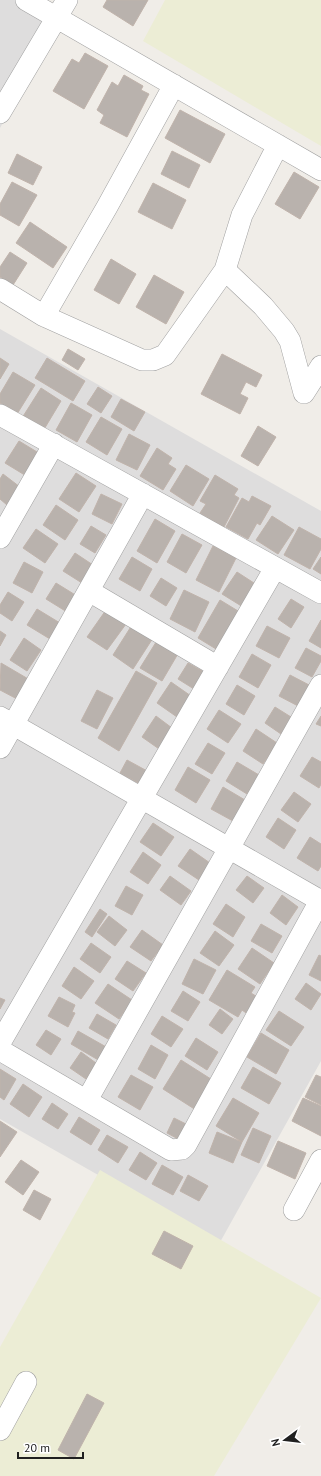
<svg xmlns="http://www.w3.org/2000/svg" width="321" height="1476" font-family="'PT Sans',sans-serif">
<rect width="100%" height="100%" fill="#f0ede8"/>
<path fill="#dedddd" d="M0 0H25L60 20 0 128Z
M0 329 321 511V1061L219 1244 0 1119Z"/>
<path fill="#ecedd5" d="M165 0H321V146L143 41Z
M100 1170 321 1298 214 1476H0V1347Z"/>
<path fill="#b9b2ad" stroke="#c0b3ab" d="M107 0H148L133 26 103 7Z
M85 53 108 66 84 109 53 91 72 59 79 63Z
M124 75 143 86 141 90 149 94 127 137 100 123 104 115 97 110 112 82 118 86Z
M180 110 225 134 210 163 165 138Z
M172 151 200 165 189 188 161 174Z
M17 154 42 167 33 185 8 173Z
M294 172 319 187 300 219 275 204Z
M12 182 37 195 19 226 0 215V204Z
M153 183 186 200 172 229 138 212Z
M30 222 67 247 53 268 16 243Z
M10 252 27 263 13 285 0 277V267Z
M111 259 136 274 119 304 94 290Z
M154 275 184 292 166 324 136 307Z
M68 349 85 359 78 370 62 360Z
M222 354 262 375 256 387 246 382 240 394 248 398 240 414 201 394Z
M0 358 9 364 0 379Z
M47 358 85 381 73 401 35 378Z
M13 372 35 385 17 414 0 403V394Z
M98 387 112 396 101 413 87 404Z
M41 388 61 401 43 431 22 418Z
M121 399 145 412 134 431 111 417Z
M71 403 92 415 77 442 56 430Z
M101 417 122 429 107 455 86 442Z
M258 426 276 437 258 466 241 456Z
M129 434 150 445 137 470 116 460Z
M19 441 42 455 28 477 5 463Z
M157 448 172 458 168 464 176 469 163 490 140 476Z
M186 465 209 479 193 506 170 491Z
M76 473 96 486 79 512 59 499Z
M3 474 20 487 7 505 0 499V479Z
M215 475 238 489 234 495 239 498 224 527 200 513 206 504 200 501Z
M101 494 122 504 112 524 92 514Z
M252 496 271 506 260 525 257 523 248 539 226 527 242 498 249 502Z
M56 505 78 520 65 540 43 525Z
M272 516 294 530 278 554 256 540Z
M155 519 175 531 157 563 137 551Z
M91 526 106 535 95 553 80 544Z
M299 527 321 539V549L310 569 284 555Z
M36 529 58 544 45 563 23 548Z
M182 534 202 545 186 573 167 562Z
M213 546 236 558 219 592 196 580Z
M75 553 93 565 82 583 63 571Z
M132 557 152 569 140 591 119 579Z
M321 557V574L313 569Z
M24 562 43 572 32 593 13 583Z
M237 572 257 585 243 607 222 594Z
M161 578 177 588 166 606 150 596Z
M56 583 77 596 67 612 46 599Z
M184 590 209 602 195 632 170 619Z
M8 592 24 602 12 621 0 613V605Z
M291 599 304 607 291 628 278 619Z
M220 600 243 614 221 652 198 638Z
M37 609 60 623 50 639 27 625Z
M106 610 126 624 107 650 87 637Z
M321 620V648L309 641Z
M132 625 153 638 133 669 113 655Z
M267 626 290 638 279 658 256 646Z
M0 631 6 635 0 646Z
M24 638 41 650 27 671 10 660Z
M158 639 179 652 162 681 140 668Z
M306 648 321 656V661L312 677 295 668Z
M252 654 271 665 258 688 239 677Z
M1 663 30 680 19 700 0 690Z
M188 663 204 672 194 689 178 679Z
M136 671 157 683 119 751 98 738Z
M290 675 311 686 300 707 279 696Z
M171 682 191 696 177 717 157 703Z
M237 685 255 696 244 715 226 704Z
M97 690 113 698 97 729 81 721Z
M275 707 291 717 281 734 265 723Z
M219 710 241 724 228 743 207 729Z
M156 716 176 731 162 751 142 737Z
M321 716V726L316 724Z
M256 729 277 743 263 764 243 751Z
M208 743 225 753 212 774 195 764Z
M312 757 321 762V784L319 788 300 776Z
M127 760 149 772 142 785 120 773Z
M237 762 259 775 247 794 226 781Z
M188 767 210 780 196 803 175 790Z
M223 787 245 800 233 821 211 809Z
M294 792 311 804 298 822 281 810Z
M278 818 296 830 284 849 266 837Z
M153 823 174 837 161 856 140 842Z
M310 837 321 844V866L318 871 297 858Z
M190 849 210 863 199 880 178 866Z
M143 852 161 865 148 884 130 872Z
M170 876 191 891 181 905 160 890Z
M247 876 264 888 253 903 236 890Z
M126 886 143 895 132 915 115 906Z
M282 895 298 907 286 925 270 913Z
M226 904 245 917 233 937 213 924Z
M100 909 107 914 92 937 85 932Z
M109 916 127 930 115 946 97 932Z
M261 924 282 936 272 953 251 941Z
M142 930 163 945 151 961 130 947Z
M215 931 234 945 219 966 200 953Z
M91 943 111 957 100 973 80 959Z
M252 948 274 963 260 984 238 969Z
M319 955 321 956V981L309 975Z
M194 959 216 970 203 994 182 984Z
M127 961 146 973 133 991 115 979Z
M74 967 94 981 81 999 62 986Z
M227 970 255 987 251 993 259 998 249 1015 242 1010 238 1017 209 1000Z
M306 983 321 994 311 1010 295 999Z
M108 984 132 1000 119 1019 95 1003Z
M183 991 200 1002 188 1021 171 1011Z
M59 997 75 1005 72 1012 75 1013 68 1027 48 1016Z
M0 998 5 1000 0 1009Z
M220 1009 233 1019 222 1034 209 1025Z
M279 1011 304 1027 291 1046 266 1030Z
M97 1014 116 1025 108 1039 89 1028Z
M162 1016 183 1029 171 1047 151 1034Z
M46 1030 61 1039 51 1055 36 1045Z
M78 1031 108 1048 100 1061 71 1044Z
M261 1033 289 1050 276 1074 247 1057Z
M196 1038 218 1052 207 1070 185 1056Z
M151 1045 168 1055 155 1079 138 1069Z
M81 1052 96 1063 86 1079 70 1068Z
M181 1060 214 1081 196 1110 163 1089Z
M253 1067 281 1083 269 1104 241 1088Z
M0 1069 16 1079 4 1100 0 1097Z
M131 1075 153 1087 140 1110 118 1097Z
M316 1075 321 1077V1105L305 1097Z
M23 1084 42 1097 29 1117 10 1104Z
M233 1098 259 1113 242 1142 216 1126Z
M303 1098 321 1106V1136L292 1121Z
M52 1103 68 1114 58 1129 42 1119Z
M79 1117 100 1130 91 1145 70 1132Z
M174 1118 188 1125 180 1140 167 1133Z
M0 1121 17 1132 0 1157Z
M253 1128 271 1136 259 1163 241 1155Z
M217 1132 242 1142 233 1163 209 1153Z
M107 1135 128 1147 118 1163 98 1150Z
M278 1141 306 1153 295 1179 267 1166Z
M140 1152 157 1163 146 1180 129 1170Z
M21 1160 39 1172 23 1195 5 1182Z
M162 1165 183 1177 173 1195 152 1184Z
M188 1175 208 1186 199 1201 180 1191Z
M34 1190 51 1199 40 1220 23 1210Z
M164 1231 193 1246 181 1269 152 1254Z
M87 1394 104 1403 74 1459 58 1450Z"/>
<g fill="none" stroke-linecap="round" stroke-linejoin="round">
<defs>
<path id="minor" d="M26 0 321 170
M0 113 67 0
M278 145 242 215 225 270 263 306 284 331 290 341 304 393
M0 289 44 316 142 360H153L165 355 225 270
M44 316 107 207 174 85
M304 393 321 366
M0 415 321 593
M0 538 54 444
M89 591 218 667
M0 717 321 901
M0 748 143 494
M0 1043 275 568
M0 1050 171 1150 182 1149 186 1145 321 899
M87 1100 321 685
M294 1210 321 1160
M0 1430 26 1382"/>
</defs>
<use href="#minor" stroke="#a1a1a1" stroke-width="22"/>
<use href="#minor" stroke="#fff" stroke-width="21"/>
</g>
<g transform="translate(285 1440) rotate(255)" stroke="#ffffff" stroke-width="3" paint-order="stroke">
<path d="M0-3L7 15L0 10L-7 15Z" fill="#202020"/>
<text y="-6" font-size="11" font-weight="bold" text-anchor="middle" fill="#202020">N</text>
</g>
<path d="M18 1452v6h65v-6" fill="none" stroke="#202020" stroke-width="2"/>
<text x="24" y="1452" font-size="12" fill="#202020" stroke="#ffffff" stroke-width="3" paint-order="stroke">20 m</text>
</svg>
